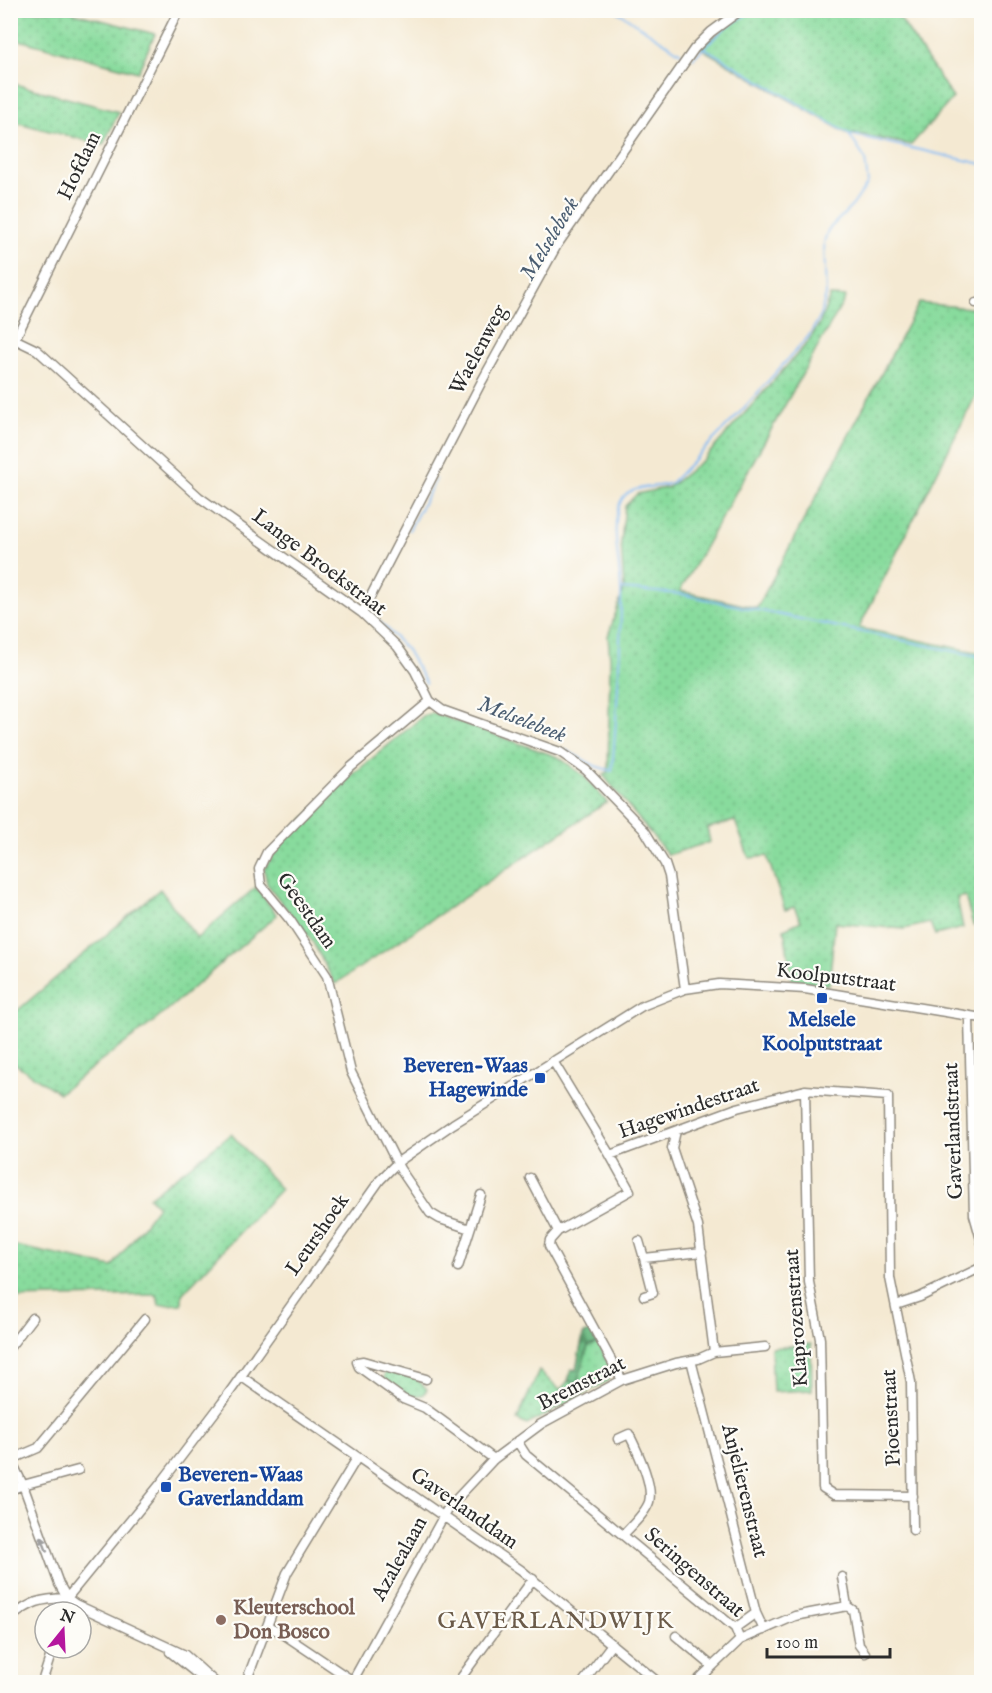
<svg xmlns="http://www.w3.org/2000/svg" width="992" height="1693" font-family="'IM FELL English',serif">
<defs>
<pattern id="grass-dots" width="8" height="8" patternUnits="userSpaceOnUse" patternTransform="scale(1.5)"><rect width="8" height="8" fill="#88db9d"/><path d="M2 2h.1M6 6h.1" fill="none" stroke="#76bc87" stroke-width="1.8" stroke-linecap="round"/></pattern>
<pattern id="forest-firs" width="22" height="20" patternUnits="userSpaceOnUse" patternTransform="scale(1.5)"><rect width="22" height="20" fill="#6ebb84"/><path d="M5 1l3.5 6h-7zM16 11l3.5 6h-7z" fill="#5b986c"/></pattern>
</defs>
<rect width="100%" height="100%" fill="#fdfcf7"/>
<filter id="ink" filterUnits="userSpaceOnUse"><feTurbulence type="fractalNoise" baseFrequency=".0167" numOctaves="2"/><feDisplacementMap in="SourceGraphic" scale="12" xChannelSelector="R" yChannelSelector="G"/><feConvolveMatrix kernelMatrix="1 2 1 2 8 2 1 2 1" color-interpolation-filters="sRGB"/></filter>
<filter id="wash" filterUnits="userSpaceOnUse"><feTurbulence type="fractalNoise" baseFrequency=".008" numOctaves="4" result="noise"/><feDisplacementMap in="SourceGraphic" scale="24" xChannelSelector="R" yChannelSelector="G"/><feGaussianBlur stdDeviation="1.35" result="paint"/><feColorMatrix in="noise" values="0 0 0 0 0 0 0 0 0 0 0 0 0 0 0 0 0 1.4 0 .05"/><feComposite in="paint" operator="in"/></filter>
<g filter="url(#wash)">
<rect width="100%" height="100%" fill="#f4e9d2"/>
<path fill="url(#grass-dots)" stroke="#5a8364" stroke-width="1.5" d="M10 11H67L155 34 138 72 11 38Z
M748 11H895L953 98 911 145 854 133 848 134 702 49 700 46Z
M10 83H11L119 112 103 145 11 121Z
M830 296 846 297 680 591 757 608 919 303 981 309V385L859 628 981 653V924L973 925 965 896 957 898 963 928 935 935 930 923 904 929 835 923 829 985 792 980 784 929 801 921 794 907 785 910 767 856 749 858 735 821 707 828 710 842 668 855 603 775 608 772 610 659 608 636 624 588 621 542 625 506 637 494 669 487 704 459 808 342 820 323Z
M433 713 558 757 583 775 607 802 335 984 312 941 267 884 264 869C302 809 369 763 423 716Z
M256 887 277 915 157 1019 59 1093 11 1061V1016L160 889 197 938Z
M231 1134 281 1189 182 1294V1304L159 1305 157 1295 11 1298V1245L112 1267 158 1206 149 1197Z
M598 1343 612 1370 608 1381 527 1425 517 1420 539 1371 560 1390 568 1381 577 1383 588 1346Z
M811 1344 812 1390 773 1392 771 1348Z
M385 1371 414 1377 427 1389 423 1395 406 1396 384 1381Z"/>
<path fill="url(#forest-firs)" stroke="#4c7358" stroke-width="1.5" d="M590 1331 598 1343 588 1346 577 1383 568 1381 571 1369 576 1370 583 1335Z"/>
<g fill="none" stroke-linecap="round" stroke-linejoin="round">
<path stroke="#84bbf3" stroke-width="2" d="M615 10 681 53
M703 47 849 134 982 164
M693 58 725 28 754 10
M409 530 436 479
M621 589 681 594 982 657
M374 599 369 610 371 613 407 650 426 683
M565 750 595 766 612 771C617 711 621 652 621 592 621 566 609 525 621 501 629 484 656 489 671 483L734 419 808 337 819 319 826 295 824 242 828 230 853 205 868 183 865 159 849 134"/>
</g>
</g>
<g filter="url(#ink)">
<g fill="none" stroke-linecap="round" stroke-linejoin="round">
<defs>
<path id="minor" d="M976 303H982
M10 337 37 350 199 497 362 613 397 646 415 671 430 701 442 710 560 752 586 770 645 831 665 864 669 876 685 989
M15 339 179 10
M362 613 482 381 557 245 694 49 711 32 741 10
M430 701 350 768 267 852 259 869 261 885 290 920 327 976 351 1072 400 1169 430 1213 440 1219 470 1229
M969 1017 974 1215 982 1243
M553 1061 610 1155 737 1108 805 1090 888 1096 890 1278 911 1382 913 1530
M805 1090 809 1282 820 1339 823 1488 834 1495 913 1496
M676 1131 672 1148 698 1226 714 1352
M610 1155 630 1191 558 1231 550 1240 549 1246 622 1380
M530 1178 558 1231
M639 1241 644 1258 702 1252
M644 1258 653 1293 644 1296
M458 1267 481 1195
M896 1305 920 1297 982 1267
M10 1347 32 1318
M691 1360 756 1613 764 1630
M242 1377 521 1570 658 1682
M426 1379 363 1361 357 1362 359 1367 403 1399 425 1408 494 1459
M618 1439 629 1434C637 1450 654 1485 649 1502 645 1514 631 1526 623 1535
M517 1441 526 1455 735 1628 740 1640
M10 1460 38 1448 145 1319
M11 1460 23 1485 78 1470
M10 1490 23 1485 59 1584 67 1598 75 1604 185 1655 215 1682
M842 1577 847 1606
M67 1598 161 1483 222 1403 380 1180 398 1162 453 1124 642 1006 685 989 719 984 805 989 982 1018
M65 1612 67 1598
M10 1618C32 1601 40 1599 67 1598
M267 1626 280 1632 353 1681
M735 1628 756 1613
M676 1636 712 1666
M170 1652 207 1682
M42 1682 53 1648
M246 1682 287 1573 357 1458
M352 1682 448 1508 494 1459 541 1424 622 1380 676 1363 698 1359 714 1352 765 1347
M458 1682 533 1579
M583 1682 612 1644
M696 1682 740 1640 795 1616 847 1606 853 1610 859 1645 865 1653"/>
</defs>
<use href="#minor" stroke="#908a7e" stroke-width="11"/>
<use href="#minor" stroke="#fff" stroke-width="8"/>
</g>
<defs><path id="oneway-solid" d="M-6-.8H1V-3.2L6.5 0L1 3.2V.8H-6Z" transform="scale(1.5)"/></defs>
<use fill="#a0a0a0" href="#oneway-solid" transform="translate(44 1544) rotate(-111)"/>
</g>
<g fill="#1a4fb4" stroke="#fdfcf7" stroke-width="2">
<rect x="816" y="992" width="12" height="12" rx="3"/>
<rect x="534" y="1072" width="12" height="12" rx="3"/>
<rect x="160" y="1481" width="12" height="12" rx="3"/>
</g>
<circle fill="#8d6e63" stroke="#fdfcf7" stroke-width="2" cx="221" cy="1620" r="6"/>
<g text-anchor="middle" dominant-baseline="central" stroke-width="4.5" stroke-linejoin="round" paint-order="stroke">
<g font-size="21" fill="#2b2b2b" stroke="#fdfcf7">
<text transform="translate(80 166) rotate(-64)">Hofdam</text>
<text transform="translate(479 350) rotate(-62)">Waelenweg</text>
<text transform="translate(319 563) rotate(37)">Lange Broekstraat</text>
<text transform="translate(306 911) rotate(55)">Geestdam</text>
<text transform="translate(836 978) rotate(7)">Koolputstraat</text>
<text transform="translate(689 1109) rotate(-19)">Hagewindestraat</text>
<text transform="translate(954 1131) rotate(-92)">Gaverlandstraat</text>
<text transform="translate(318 1235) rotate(-55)">Leurshoek</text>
<text transform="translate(797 1318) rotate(-94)">Klaprozenstraat</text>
<text transform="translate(582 1384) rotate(-27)">Bremstraat</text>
<text transform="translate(892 1418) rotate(-93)">Pioenstraat</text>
<text transform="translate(744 1491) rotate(76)">Anjelierenstraat</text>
<text transform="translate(464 1509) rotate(35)">Gaverlanddam</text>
<text transform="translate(400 1559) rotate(-61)">Azalealaan</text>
<text transform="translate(694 1573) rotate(41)">Seringenstraat</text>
</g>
<g font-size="21" font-weight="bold" fill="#164399" stroke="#fdfcf7">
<text x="822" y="1020">Melsele<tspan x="822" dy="24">Koolputstraat</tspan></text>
<text x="528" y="1066" text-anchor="end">Beveren-Waas<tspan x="528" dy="24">Hagewinde</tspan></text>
<text x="178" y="1475" text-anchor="start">Beveren-Waas<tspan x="178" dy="24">Gaverlanddam</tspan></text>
</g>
<g font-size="21" font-weight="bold" fill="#785e54" stroke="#fdfcf7" text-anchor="start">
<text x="233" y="1608">Kleuterschool<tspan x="233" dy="24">Don Bosco</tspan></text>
</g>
<g font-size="22" font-style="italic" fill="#4a5d71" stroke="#fdfcf7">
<text transform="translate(550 239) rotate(-59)">Melselebeek</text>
<text transform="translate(522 720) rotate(21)">Melselebeek</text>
</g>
<g font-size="24" letter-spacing="1.5" fill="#6b5b49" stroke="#fdfcf7">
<text x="556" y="1621">GAVERLANDWIJK</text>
</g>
</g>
<rect width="992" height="1693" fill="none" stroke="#fdfcf7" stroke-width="36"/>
<g transform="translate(63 1630) rotate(18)"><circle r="28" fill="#fdfcf7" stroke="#a9a8a5" stroke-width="1.5"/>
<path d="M0-4.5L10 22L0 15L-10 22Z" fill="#b5179e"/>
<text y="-9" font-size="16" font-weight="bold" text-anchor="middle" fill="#2b2b2b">N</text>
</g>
<path d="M767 1648v9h123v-9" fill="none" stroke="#2b2b2b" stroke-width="3"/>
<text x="776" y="1648" font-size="18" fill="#2b2b2b" stroke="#fdfcf7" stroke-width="4.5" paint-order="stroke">100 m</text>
</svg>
